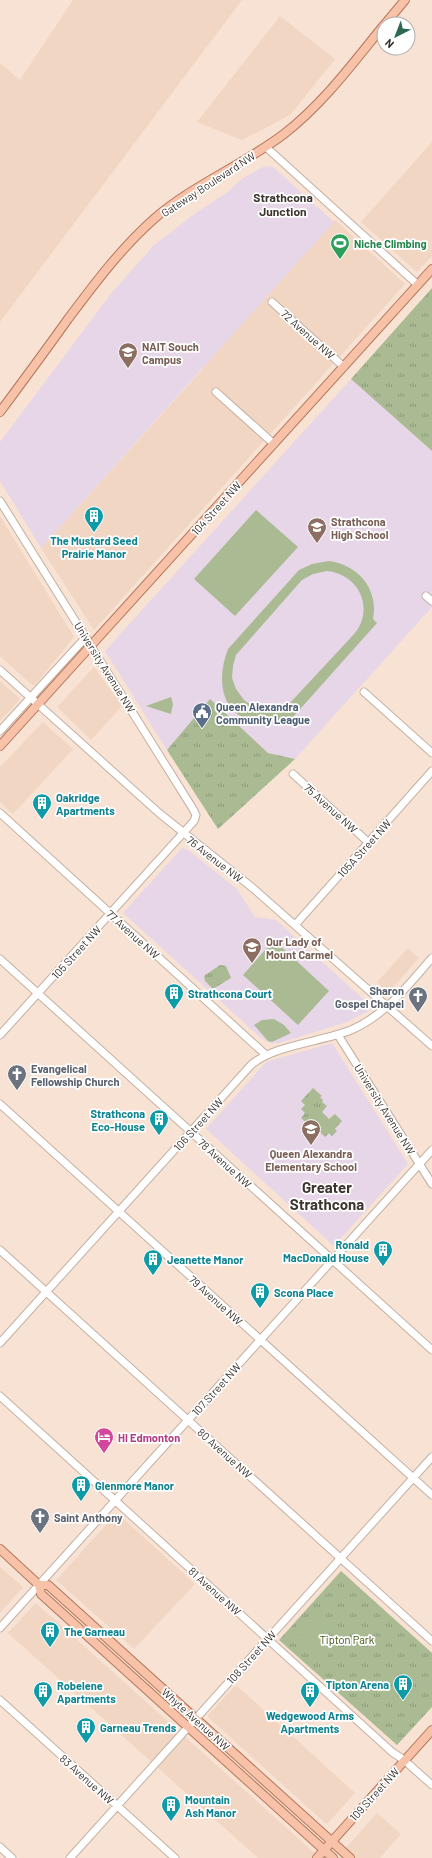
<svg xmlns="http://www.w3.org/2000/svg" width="432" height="1858" font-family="Barlow,sans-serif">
<defs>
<pattern id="grass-tufts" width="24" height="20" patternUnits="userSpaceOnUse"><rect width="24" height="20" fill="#aabb93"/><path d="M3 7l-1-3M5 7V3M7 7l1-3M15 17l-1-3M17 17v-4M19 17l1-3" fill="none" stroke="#8c9978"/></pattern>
</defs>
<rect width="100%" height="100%" fill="#f7e2d4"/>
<path fill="#f1d6c3" d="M73 0H242L0 322V63L20 80Z
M280 16 335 59 290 115 242 140 197 122Z
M432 142V256L417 272 361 222Z
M335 220 405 284 94 630 41 548 203 369 201 367Z
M0 516 74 637 35 685H32L0 656Z
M94 667 122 706 91 740 57 707Z
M0 681 20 699 0 721Z
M43 722 73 749 13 814 0 802V767Z
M408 948 419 958 388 993 377 982Z
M117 1513 195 1584 134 1649 56 1580Z
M0 1567 23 1587 0 1613Z
M36 1603 320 1858H258L8 1633Z
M236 1685 355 1793 328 1823H325L209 1718 208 1715Z
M377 1813 401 1834 380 1858H337Z"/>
<path fill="#e7d6e8" d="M269 166 273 167 334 222 41 548 0 481V442L110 295 154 245 197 212 228 192 240 180 263 167Z
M351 379 432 451V607L295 759 268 753 210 700 167 750 105 651Z
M182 848 188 850 237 889 255 917 276 920 372 1007 370 1010 347 1022 279 1043H269L261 1038 123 913Z
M332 1043 408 1164 334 1246 206 1129 266 1062Z"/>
<path fill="url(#grass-tufts)" d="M432 288V451L351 379Z
M210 699 268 753 295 759 218 829 167 750Z
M220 965 226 966 231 978 213 989 205 981 204 976Z
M313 1088 322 1096 320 1097 323 1100 322 1102 327 1106 322 1112 329 1119 335 1114 342 1121 335 1129 337 1131 332 1136 329 1133 325 1137 319 1131 315 1135 307 1129 310 1126 301 1118 305 1113 301 1109 305 1105 301 1101Z
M341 1571 432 1653V1707L397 1745 279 1640Z"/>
<path fill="#aabb93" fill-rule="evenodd" d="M256 510 298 547 235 616 194 579Z
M329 561C358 565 379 589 373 619L377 623 285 726 277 719C228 731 212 689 228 649L299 570 312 564ZM327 571C358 574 375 607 355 633L289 704 269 710 251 705 244 700 236 689 232 678 233 666 236 655 302 580 313 574Z
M171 697 173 704 171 714 146 706Z
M274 940 329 991 298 1025 243 975Z
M274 1019 284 1025 291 1033 272 1042 268 1041 254 1025 262 1020Z
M316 1618H319C329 1630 338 1655 319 1664L298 1644V1640Z"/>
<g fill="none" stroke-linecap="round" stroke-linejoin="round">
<defs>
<path id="minor" d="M266 147 418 285
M272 302 344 367
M216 392 274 444
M0 501 193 809 196 815 194 821 0 1035
M426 596 432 601
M0 670 159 813 254 889 432 1046
M364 692 432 753
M0 731 86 637
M293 774 369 843
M0 813 266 1055
M295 925 432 771
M0 959 432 1350
M338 1035 432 1184
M0 1104 432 1495
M0 1250 432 1641
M0 1343 251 1065C274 1045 321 1042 351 1030 386 1015 407 986 432 958
M0 1396 392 1752 404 1760 432 1785
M0 1628 432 1150
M0 1700 175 1858
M0 1847 12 1858
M70 1858 432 1457"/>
<path id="major" d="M385 24 405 0
M0 412C23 381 46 350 68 319 95 283 121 248 155 218 193 185 243 165 284 134 323 104 353 63 384 25
M0 746 432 269
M0 1549 39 1585 41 1594 333 1858
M39 1585H48L350 1858
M317 1858 432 1730"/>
</defs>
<use href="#minor" stroke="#c4b0a2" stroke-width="9"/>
<use href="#major" stroke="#b37658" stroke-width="10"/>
<use href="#minor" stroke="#fff" stroke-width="7"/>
<use href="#major" stroke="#f8c2a9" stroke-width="8"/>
</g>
<defs>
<symbol id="stadium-pin" viewBox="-11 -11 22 30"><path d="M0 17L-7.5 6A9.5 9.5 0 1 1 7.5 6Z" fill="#2e9e5b" stroke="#fff"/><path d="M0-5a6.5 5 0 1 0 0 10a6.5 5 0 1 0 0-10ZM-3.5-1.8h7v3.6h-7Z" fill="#fff"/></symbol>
<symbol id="university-pin" viewBox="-11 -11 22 30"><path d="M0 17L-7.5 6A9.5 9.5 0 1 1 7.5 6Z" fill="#8d6e63" stroke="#fff"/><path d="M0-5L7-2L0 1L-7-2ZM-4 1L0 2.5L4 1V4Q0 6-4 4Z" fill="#fff"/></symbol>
<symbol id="building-pin" viewBox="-11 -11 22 30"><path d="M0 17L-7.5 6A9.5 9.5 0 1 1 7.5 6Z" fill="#0f9aa8" stroke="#fff"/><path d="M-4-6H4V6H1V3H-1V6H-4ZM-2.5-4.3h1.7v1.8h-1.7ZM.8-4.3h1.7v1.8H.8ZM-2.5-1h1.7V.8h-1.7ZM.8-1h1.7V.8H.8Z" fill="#fff"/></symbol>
<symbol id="school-pin" viewBox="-11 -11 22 30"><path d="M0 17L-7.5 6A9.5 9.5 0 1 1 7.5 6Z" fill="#8d6e63" stroke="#fff"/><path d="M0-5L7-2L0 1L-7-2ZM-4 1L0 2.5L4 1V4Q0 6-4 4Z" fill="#fff"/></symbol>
<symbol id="civic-pin" viewBox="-11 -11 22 30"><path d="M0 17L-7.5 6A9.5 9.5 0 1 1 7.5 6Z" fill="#5c6f8a" stroke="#fff"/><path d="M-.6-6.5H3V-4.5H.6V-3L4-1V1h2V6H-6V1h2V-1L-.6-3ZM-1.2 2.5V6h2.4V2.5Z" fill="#fff"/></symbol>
<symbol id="church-pin" viewBox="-11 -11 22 30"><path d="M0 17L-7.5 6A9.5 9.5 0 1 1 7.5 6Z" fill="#6b7280" stroke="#fff"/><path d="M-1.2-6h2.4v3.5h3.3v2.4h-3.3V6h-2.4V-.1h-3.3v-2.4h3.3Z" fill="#fff"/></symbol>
<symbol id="hotel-pin" viewBox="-11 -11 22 30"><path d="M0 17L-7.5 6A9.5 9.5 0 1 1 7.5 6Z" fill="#d1479c" stroke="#fff"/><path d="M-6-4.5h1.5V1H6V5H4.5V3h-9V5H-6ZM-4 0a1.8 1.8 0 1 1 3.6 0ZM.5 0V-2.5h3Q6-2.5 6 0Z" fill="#fff"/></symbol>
</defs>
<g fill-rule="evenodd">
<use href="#stadium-pin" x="329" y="232" width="22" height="30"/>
<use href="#university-pin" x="117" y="341" width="22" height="30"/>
<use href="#building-pin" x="83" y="505" width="22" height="30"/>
<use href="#school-pin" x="306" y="516" width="22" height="30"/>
<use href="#civic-pin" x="191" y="701" width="22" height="30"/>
<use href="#building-pin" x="31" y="792" width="22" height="30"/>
<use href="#school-pin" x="241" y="936" width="22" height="30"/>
<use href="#building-pin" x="163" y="982" width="22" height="30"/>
<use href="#church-pin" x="407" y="985" width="22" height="30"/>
<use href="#church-pin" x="6" y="1063" width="22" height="30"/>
<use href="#building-pin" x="148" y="1108" width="22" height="30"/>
<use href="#school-pin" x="300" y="1118" width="22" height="30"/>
<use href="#building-pin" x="372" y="1239" width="22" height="30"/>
<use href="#building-pin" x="142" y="1248" width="22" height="30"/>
<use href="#building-pin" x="249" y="1281" width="22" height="30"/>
<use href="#hotel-pin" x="93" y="1426" width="22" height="30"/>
<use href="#building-pin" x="70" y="1474" width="22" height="30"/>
<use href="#church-pin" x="29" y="1506" width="22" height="30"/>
<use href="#building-pin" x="39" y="1620" width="22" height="30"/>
<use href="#building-pin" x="392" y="1673" width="22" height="30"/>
<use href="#building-pin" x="32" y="1680" width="22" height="30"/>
<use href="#building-pin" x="299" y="1680" width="22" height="30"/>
<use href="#building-pin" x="75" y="1716" width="22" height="30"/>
<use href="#building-pin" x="160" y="1794" width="22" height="30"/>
</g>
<g text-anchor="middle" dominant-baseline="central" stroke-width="3.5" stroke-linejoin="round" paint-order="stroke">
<g font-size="11" fill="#3c342e" stroke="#fff">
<text transform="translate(208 184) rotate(-33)">Gateway Boulevard NW</text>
<text transform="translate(308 334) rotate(42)">72 Avenue NW</text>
<text transform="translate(216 508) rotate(-48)">104 Street NW</text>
<text transform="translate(105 667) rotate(58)">University Avenue NW</text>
<text transform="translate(331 808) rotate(42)">75 Avenue NW</text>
<text transform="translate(364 848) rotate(-48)">105A Street NW</text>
<text transform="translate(215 859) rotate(38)">76 Avenue NW</text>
<text transform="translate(133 934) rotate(42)">77 Avenue NW</text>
<text transform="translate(76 952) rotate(-48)">105 Street NW</text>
<text transform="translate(385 1109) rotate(58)">University Avenue NW</text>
<text transform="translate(198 1124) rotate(-48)">106 Street NW</text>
<text transform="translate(225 1163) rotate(42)">78 Avenue NW</text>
<text transform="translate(216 1300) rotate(42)">79 Avenue NW</text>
<text transform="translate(216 1389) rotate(-48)">107 Street NW</text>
<text transform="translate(225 1453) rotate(42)">80 Avenue NW</text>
<text transform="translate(215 1591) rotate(42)">81 Avenue NW</text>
<text transform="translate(251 1657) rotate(-48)">108 Street NW</text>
<text transform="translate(196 1719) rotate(42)">Whyte Avenue NW</text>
<text transform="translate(87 1779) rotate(42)">83 Avenue NW</text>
<text transform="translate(374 1794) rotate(-48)">109 Street NW</text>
</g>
<g font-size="11" font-weight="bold" fill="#27864d" stroke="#fff" text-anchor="start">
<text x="354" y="243">Niche Climbing</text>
</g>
<g font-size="11" font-weight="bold" fill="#785e54" stroke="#fff" text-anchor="start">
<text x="142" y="346">NAIT Souch<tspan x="142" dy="13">Campus</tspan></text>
<text x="331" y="521">Strathcona<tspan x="331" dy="13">High School</tspan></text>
<text x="266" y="941">Our Lady of<tspan x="266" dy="13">Mount Carmel</tspan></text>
<text x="311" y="1153" text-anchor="middle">Queen Alexandra<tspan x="311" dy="13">Elementary School</tspan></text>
</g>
<g font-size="11" font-weight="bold" fill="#0d838f" stroke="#fff" text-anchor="start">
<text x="94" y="540" text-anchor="middle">The Mustard Seed<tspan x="94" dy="13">Prairie Manor</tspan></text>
<text x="56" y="797">Oakridge<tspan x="56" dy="13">Apartments</tspan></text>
<text x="188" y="993">Strathcona Court</text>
<text x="145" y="1113" text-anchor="end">Strathcona<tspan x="145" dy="13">Eco-House</tspan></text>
<text x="369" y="1244" text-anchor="end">Ronald<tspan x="369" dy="13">MacDonald House</tspan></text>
<text x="167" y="1259">Jeanette Manor</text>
<text x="274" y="1292">Scona Place</text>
<text x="95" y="1485">Glenmore Manor</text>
<text x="64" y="1631">The Garneau</text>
<text x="389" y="1684" text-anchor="end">Tipton Arena</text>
<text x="57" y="1685">Robelene<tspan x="57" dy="13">Apartments</tspan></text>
<text x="310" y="1715" text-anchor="middle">Wedgewood Arms<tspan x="310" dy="13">Apartments</tspan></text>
<text x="100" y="1727">Garneau Trends</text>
<text x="185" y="1799">Mountain<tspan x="185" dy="13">Ash Manor</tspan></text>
</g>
<g font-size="11" font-weight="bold" fill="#4e5e75" stroke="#fff" text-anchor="start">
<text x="216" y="706">Queen Alexandra<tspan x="216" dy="13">Community League</tspan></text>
</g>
<g font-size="11" font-weight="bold" fill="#5b616d" stroke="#fff" text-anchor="start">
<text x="404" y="990" text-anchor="end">Sharon<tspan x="404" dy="13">Gospel Chapel</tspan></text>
<text x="31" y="1068">Evangelical<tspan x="31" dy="13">Fellowship Church</tspan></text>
<text x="54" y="1517">Saint Anthony</text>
</g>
<g font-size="11" font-weight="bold" fill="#b23c85" stroke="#fff" text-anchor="start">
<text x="118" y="1437">HI Edmonton</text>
</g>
<g font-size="11" fill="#395003" stroke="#fff">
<text x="347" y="1639">Tipton Park</text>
</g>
<g font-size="12" font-weight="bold" fill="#3c342e" stroke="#fff">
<text x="283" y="197">Strathcona<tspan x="283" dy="14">Junction</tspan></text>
</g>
<g font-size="15" font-weight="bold" fill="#3c342e" stroke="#fff">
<text x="327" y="1187">Greater<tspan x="327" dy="17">Strathcona</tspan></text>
</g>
</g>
<g transform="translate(396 36) rotate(222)"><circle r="19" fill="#ffffff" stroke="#b1aeab"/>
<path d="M0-3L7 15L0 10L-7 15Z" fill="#2c6953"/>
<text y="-6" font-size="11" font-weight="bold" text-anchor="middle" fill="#3c342e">N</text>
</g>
</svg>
